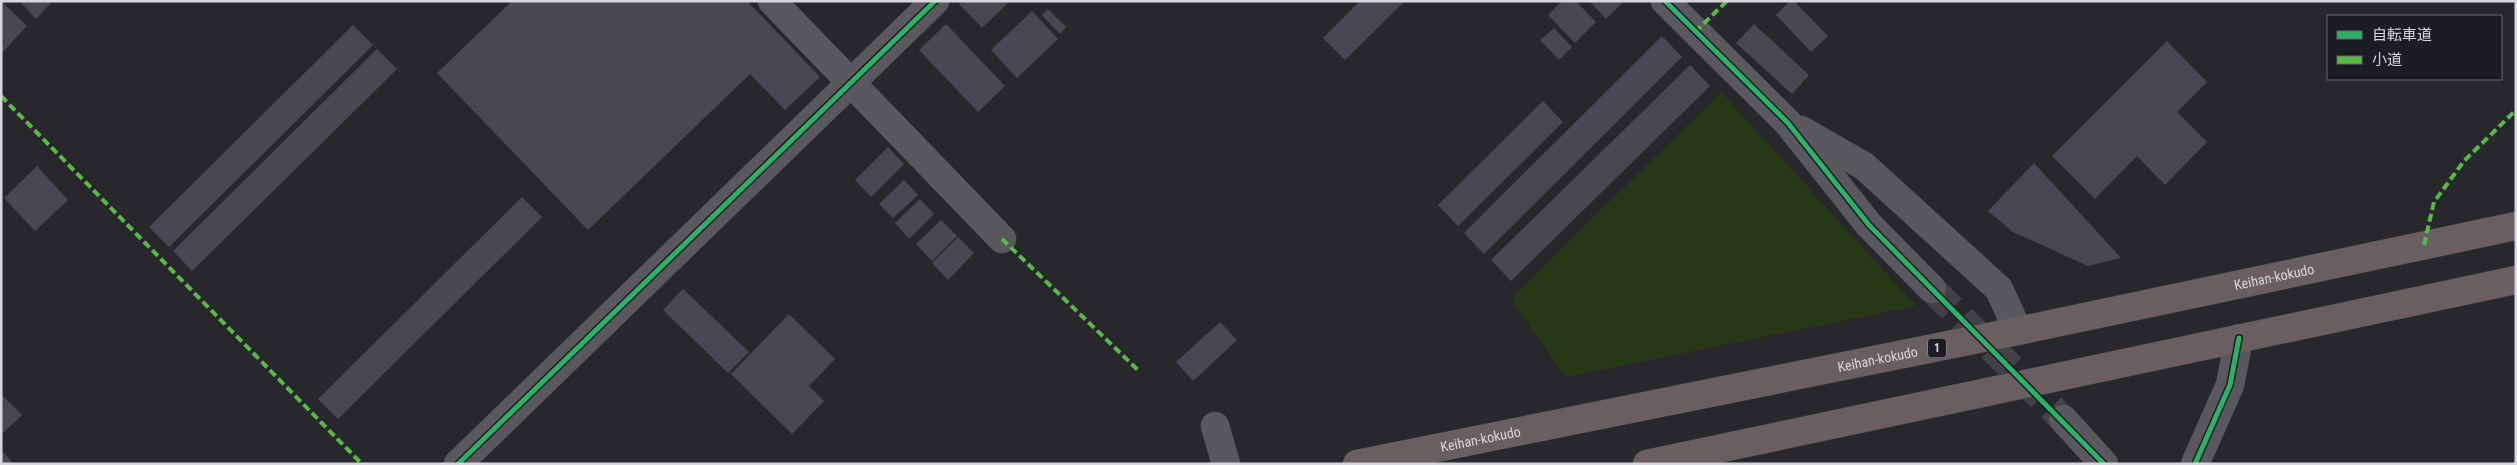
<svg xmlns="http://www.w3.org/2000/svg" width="2517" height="465" font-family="'Roboto Condensed','Noto Sans JP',sans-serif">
<rect width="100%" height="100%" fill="#28282c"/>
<path fill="#273816" d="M1721 92 1916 306 1565 377 1511 299Z"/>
<path fill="#494852" d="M1 1 27 26 1 54Z
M19 1H53L36 19Z
M512 1H747L820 77 785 110 750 74 588 230 437 73Z
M962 1H1010L982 28 959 4Z
M1360 1H1405L1345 60 1323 38Z
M1562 1H1576L1596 22 1575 43 1548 15Z
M1589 1H1624L1606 19Z
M1790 1H1794L1828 36 1811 52 1776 15Z
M1048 9 1066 27 1060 34 1042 15Z
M1032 11 1058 39 1017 78 991 50Z
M946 24 1005 86 978 112 919 50Z
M1754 24 1809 75 1792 94 1736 43Z
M353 25 373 45 169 247 149 227Z
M1554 28 1572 47 1559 60 1540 40Z
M1662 36 1682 57 1484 254 1464 233Z
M2167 41 2207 82 2177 112 2207 142 2165 185 2137 156 2095 199 2052 156Z
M377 49 397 69 192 271 173 251Z
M1690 65 1710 86 1511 281 1491 260Z
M1543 101 1563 122 1458 226 1438 205Z
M888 147 904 164 871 197 855 180Z
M2034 163 2121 258 2088 266 2013 232 1988 211Z
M37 166 68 200 35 231 4 198Z
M904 180 918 195 893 218 879 204Z
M522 197 542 217 338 419 318 399Z
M920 199 934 214 909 239 895 223Z
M941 220 957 236 932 261 916 244Z
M958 237 974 253 948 280 932 263Z
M683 289 749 352 728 373 663 310Z
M789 314 835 359 809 386 824 401 792 434 731 374Z
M1220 322 1237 340 1193 381 1176 362Z
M1 394 22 415 1 435Z
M1 450 14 464H1Z"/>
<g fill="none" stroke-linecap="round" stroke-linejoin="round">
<path stroke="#424246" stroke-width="28" stroke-dasharray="28 14" stroke-linecap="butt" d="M1932 289 2063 419"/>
<defs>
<path id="minor" d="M772 1 1002 239
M1665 1 1788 123 1869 225 1932 289
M1801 130 1864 166 1999 289 2018 331
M2063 419 2104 464
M1215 426 1226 464
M458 464 935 1
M2195 464 2230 385 2239 338"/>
<g id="highway">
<path id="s1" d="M1357 464 2018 331 2516 226"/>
<path d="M1647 464 2516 280"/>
</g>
</defs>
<use href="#minor" stroke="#444449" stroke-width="29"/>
<use href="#highway" stroke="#444449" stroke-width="29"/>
<use href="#minor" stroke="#59595d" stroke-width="28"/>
<use href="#highway" stroke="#6a5e60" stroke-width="28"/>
<path stroke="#58b947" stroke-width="4" stroke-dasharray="8 4" stroke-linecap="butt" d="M1695 32 1727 1
M1 96 362 464
M1002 239 1140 372
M2424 245 2434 202 2464 161 2516 110"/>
<defs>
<path id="cycleway" d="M1665 1 1788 123 1869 225 2104 464
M458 464 935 1
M2195 464 2230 385 2239 338"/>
</defs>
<use href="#cycleway" stroke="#1c1c25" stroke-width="8"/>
<use href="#cycleway" stroke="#2db169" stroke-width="5"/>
</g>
<g text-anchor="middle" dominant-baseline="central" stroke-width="4" stroke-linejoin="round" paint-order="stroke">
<rect fill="#1c1c25" stroke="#9e9ea5" stroke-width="1" x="1928" y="338.5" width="18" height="19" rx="4"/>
<g font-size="12" font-weight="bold" fill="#d6d6dc">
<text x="1937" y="348">1</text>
</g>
<g font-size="14" fill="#d6d6dc" stroke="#1c1c25">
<text stroke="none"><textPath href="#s1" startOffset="936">Keihan-kokudo</textPath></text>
<text stroke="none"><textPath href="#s1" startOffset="531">Keihan-kokudo</textPath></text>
<text stroke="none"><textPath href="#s1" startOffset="126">Keihan-kokudo</textPath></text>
</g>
</g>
<rect width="2517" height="465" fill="none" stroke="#d6d6dc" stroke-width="5"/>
<rect x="2327" y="15" width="175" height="65" fill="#1c1c25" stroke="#66666e"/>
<rect x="2337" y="31" width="25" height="8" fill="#2db169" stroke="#66666e"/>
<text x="2372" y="40" font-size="15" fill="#d6d6dc">自転車道</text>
<rect x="2337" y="56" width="25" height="8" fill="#58b947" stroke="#66666e"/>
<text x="2372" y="65" font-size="15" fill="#d6d6dc">小道</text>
</svg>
